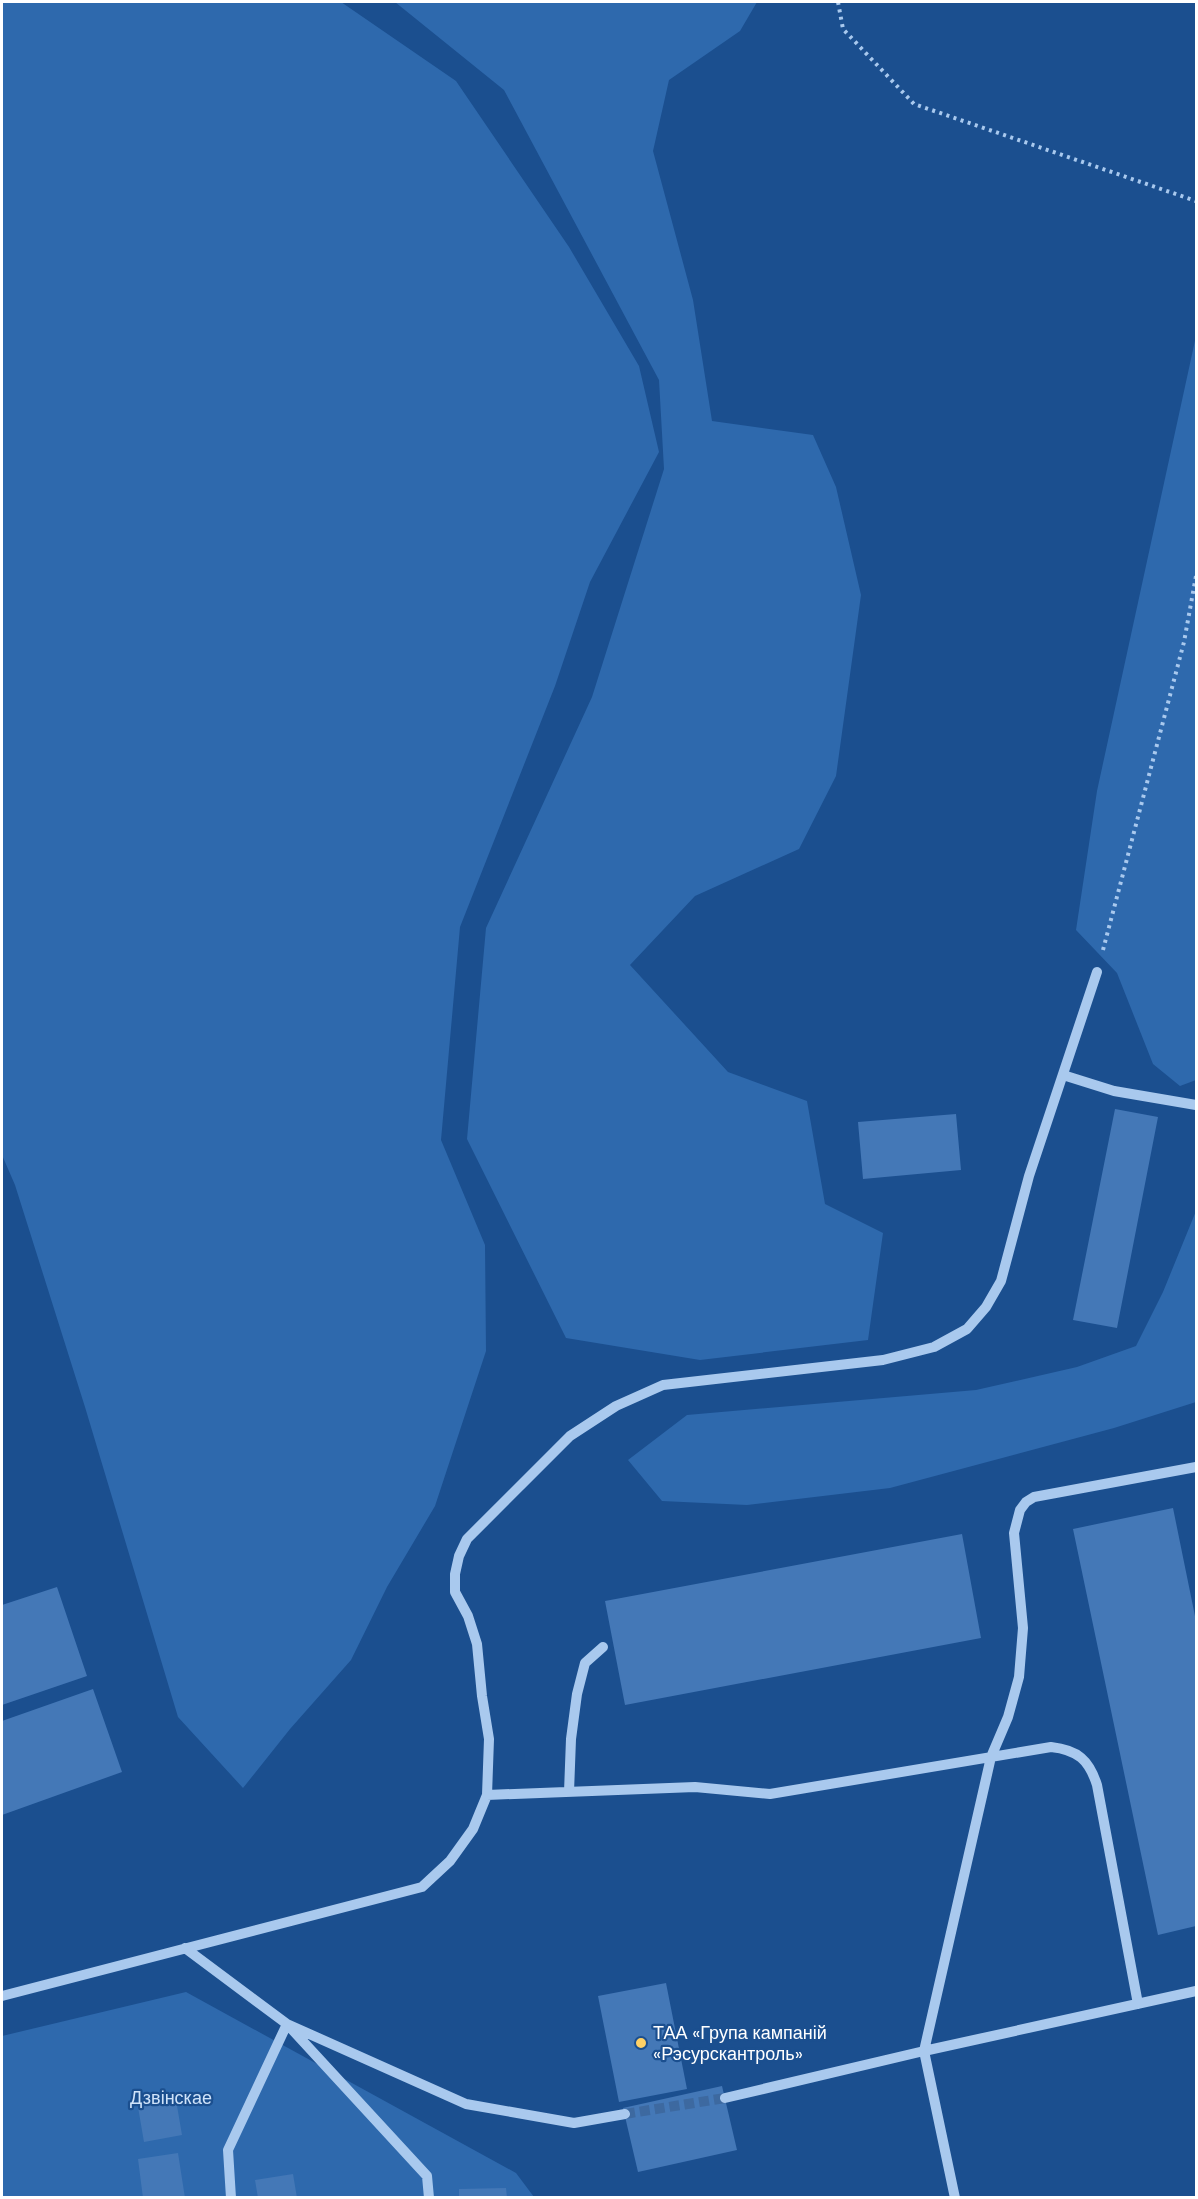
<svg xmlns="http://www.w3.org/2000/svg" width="1198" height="2199" font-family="'DM Sans',sans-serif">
<rect width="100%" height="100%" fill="#1b4f8f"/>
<path fill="#2e69ad" d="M2 2H341L456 81 569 247 639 366 659 452 590 582 555 686 460 927 441 1140 485 1245 486 1351 435 1506 387 1587 351 1660 290 1729 243 1788 178 1717 85 1407 15 1185 2 1155Z
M395 2H757L740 31 669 80 653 151 693 300 712 421 813 435 836 487 861 595 836 776 799 849 695 896 630 965 728 1072 807 1101 825 1204 883 1233 868 1340 700 1360 566 1338 467 1139 486 928 592 697 664 469 659 380 504 90Z
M1196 336V1080L1180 1086 1153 1064 1117 973 1076 930 1097 791Z
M1196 1211V1402L1114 1428 890 1488 747 1505 662 1501 628 1460 687 1415 976 1390 1077 1367 1136 1346 1163 1292Z
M186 1992 516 2173 534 2197H2V2036Z"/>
<path fill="#4478b7" d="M1115 1109 1158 1117 1117 1328 1073 1320Z
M956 1114 961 1170 863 1179 858 1122Z
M1173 1508 1196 1621V1926L1158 1935 1073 1529Z
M962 1534 981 1638 625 1705 605 1601Z
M57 1587 87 1676 2 1705V1605Z
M93 1689 122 1772 2 1815V1721Z
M666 1983 687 2089 619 2102 598 1996Z
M722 2086 737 2150 638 2172 623 2108Z
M176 2100 182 2135 144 2142 138 2107Z
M178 2153 185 2198H143L138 2159Z
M293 2174 297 2198H258L255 2180Z
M506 2188 507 2198H459V2189Z"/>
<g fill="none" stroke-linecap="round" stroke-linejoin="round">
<path stroke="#3d69a0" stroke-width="10" stroke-dasharray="10 5" stroke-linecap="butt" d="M625 2114 725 2098"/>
<path stroke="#a9c9ee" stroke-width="4" stroke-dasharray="3 4.5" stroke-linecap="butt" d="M838 2 843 29 914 104 1196 201
M1103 950 1184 642 1196 576"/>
<path stroke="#a9c9ee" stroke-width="10" d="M1063 1075 1114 1091 1196 1105
M569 1792 571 1739 577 1694 585 1663 603 1647
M487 1795 695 1787 770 1794 1051 1747C1078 1750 1089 1760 1097 1785L1138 2004
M185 1948 287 2024 466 2104 574 2123 625 2114
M2 1996 422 1887 450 1861 473 1829 487 1795 489 1739 482 1696 477 1644 468 1616 455 1592V1574L459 1556 467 1539 570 1436 616 1406 663 1385 883 1360 934 1347 967 1329 986 1307 1001 1281 1029 1176 1097 972
M725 2098 924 2051 991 1757 1008 1717 1019 1677 1023 1628 1014 1533 1020 1510 1026 1502 1034 1497 1196 1467
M231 2198 228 2150 287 2024 427 2176 429 2198
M955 2198 924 2051 1196 1991"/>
</g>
<circle fill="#ffd166" stroke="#1b4f8f" stroke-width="2" cx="641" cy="2043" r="6"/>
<g text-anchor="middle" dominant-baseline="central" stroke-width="4.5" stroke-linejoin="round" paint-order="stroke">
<g font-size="18" fill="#fff" stroke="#1b4f8f" text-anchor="start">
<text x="653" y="2033">ТАА «Група кампаній<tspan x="653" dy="21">«Рэсурскантроль»</tspan></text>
</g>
<g font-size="18" fill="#cfe3fa" stroke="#1b4f8f">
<text x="171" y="2098">Дзвінскае</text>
</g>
</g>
<rect width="1198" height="2199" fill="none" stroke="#ffffff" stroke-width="6"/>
</svg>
